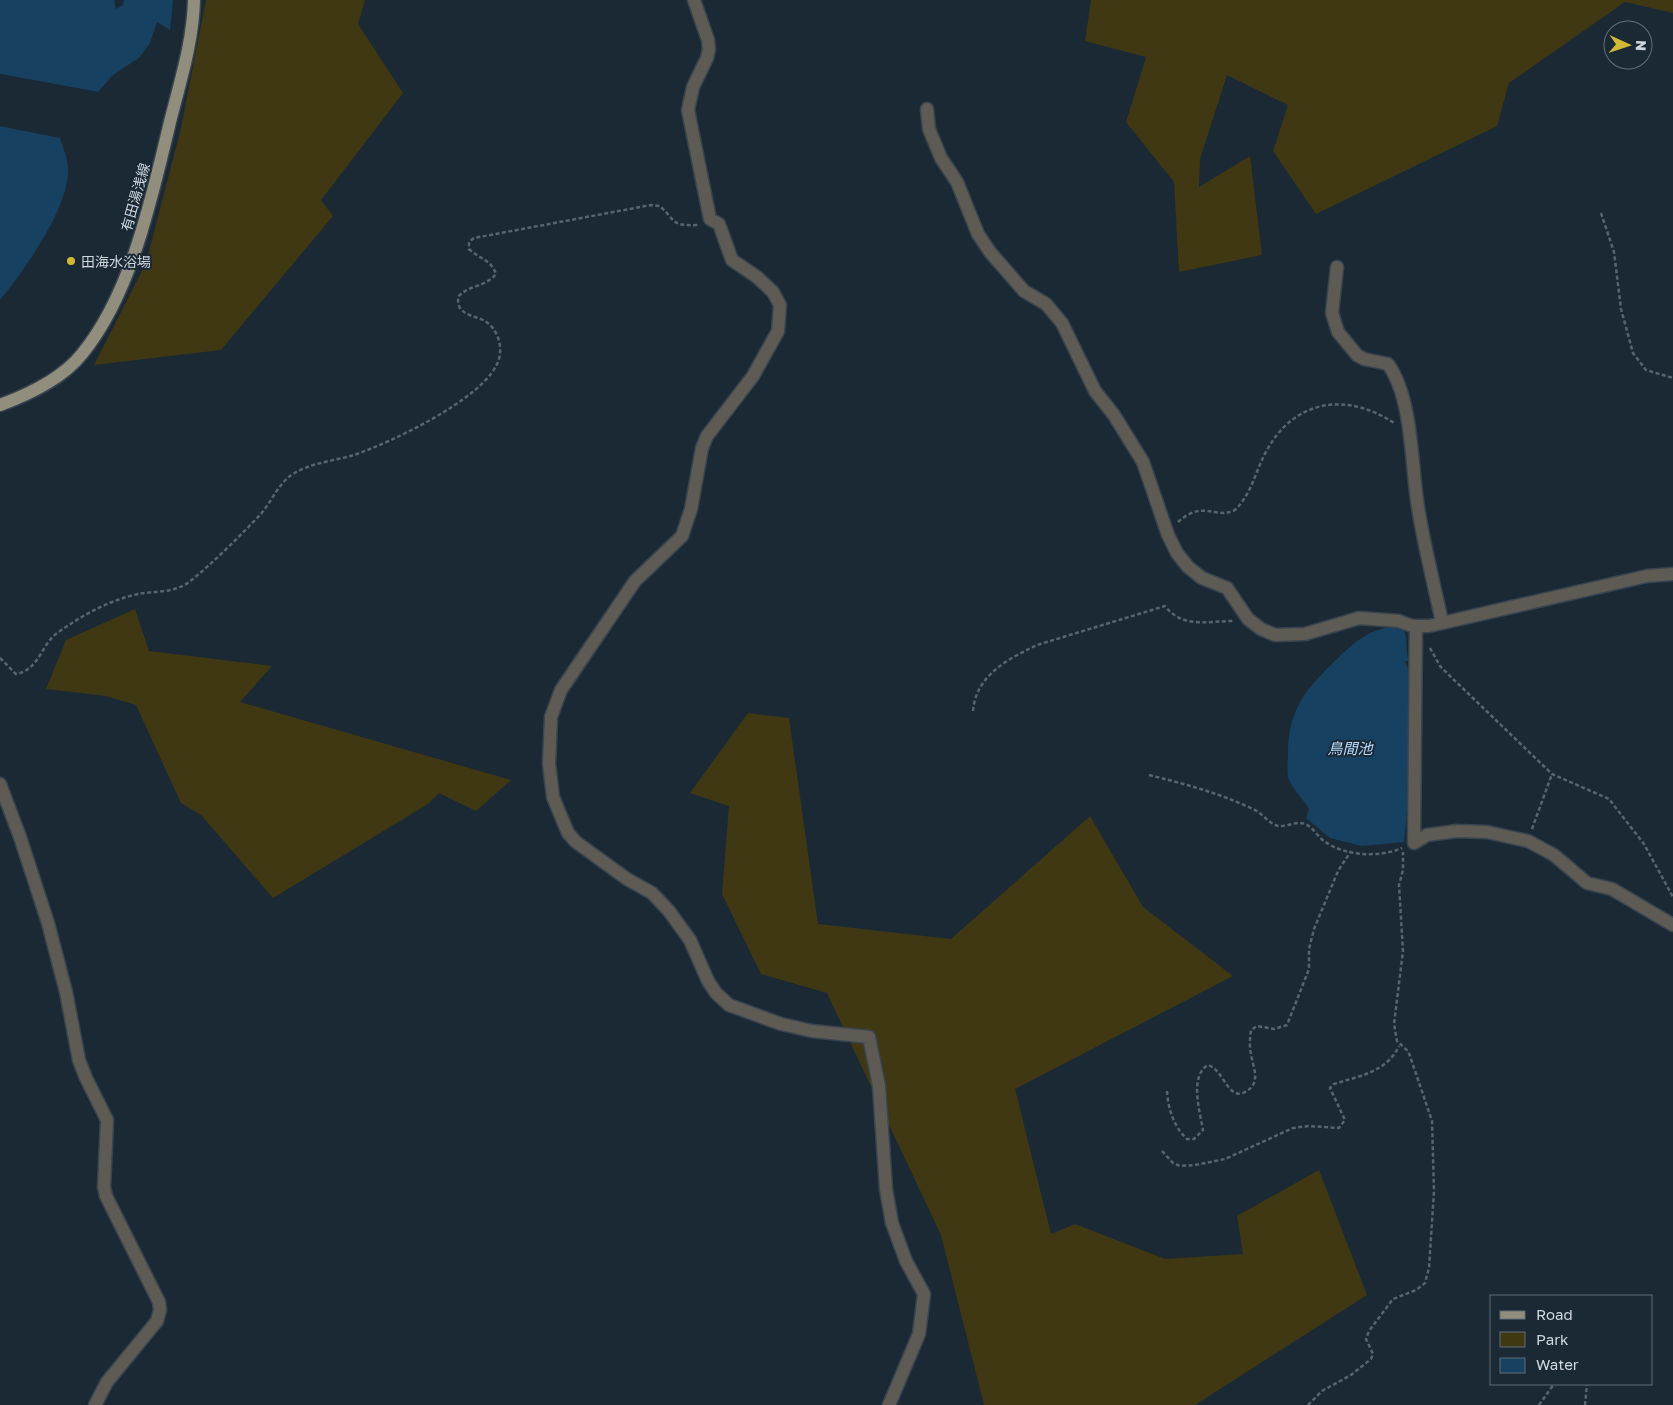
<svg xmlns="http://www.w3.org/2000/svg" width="1673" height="1405" font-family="'Golos Text','Noto Sans JP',sans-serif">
<rect width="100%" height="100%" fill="#1b2935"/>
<path fill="#3f3813" d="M206 0H365L358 24 403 93 321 200 333 216 221 350 94 365 146 263 181 128Z
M1091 0H1673V13L1625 2 1509 83 1497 126 1316 214 1273 151 1288 105 1227 75 1200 159 1199 187 1250 156 1262 255 1179 272 1174 182 1126 122 1146 57 1085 41Z
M135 609 149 651 272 666 240 702 511 780 476 811 439 793 428 804 273 898 201 815 181 803 136 705 106 696 46 689 66 640Z
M748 713 789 718 818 924 951 939 1090 816 1143 907 1233 976 1015 1089 1051 1234 1075 1224 1165 1259 1243 1254 1237 1216 1319 1170 1367 1295 1195 1405H984L941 1235 827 993 761 974 722 894 729 806 690 793Z"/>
<path fill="#174160" d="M0 0H114L116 9 123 5 124 0H173L170 30 157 22 150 43 140 57 113 75 98 92 0 74Z
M0 126 60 138C63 147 67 157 68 167 71 205 24 271 0 300Z
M1393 627 1404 631C1408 640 1405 651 1409 660L1405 662 1410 673 1409 790 1404 842 1362 846 1330 838 1306 818 1309 809C1303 798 1291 788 1288 777 1287 769 1288 761 1288 754 1288 710 1305 690 1335 661 1352 644 1368 629 1393 627Z"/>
<path fill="#1b2935" d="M0 74 98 92H101L97 94 0 76Z
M0 124 60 135 62 138 0 126Z"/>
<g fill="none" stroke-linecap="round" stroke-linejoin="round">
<defs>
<path id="minor" d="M694 0 708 40 709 49 707 58 693 87 688 110 710 219 719 224 732 260 757 277 773 292 780 305 778 331 753 376 707 436 702 448 691 509 682 536 635 581 561 690 551 717 549 764 553 797 568 833 576 842 627 879 652 893 669 911 690 940 708 981 716 993 729 1005 781 1024 812 1031 869 1037 879 1086 886 1189 892 1223 906 1261 924 1294 919 1334 889 1405
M927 109 929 129 941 158 957 182 978 234 990 252 1024 291 1046 304 1062 323 1095 391 1114 415 1143 462 1168 535 1177 553 1188 567 1202 578 1227 588 1248 619 1261 629 1275 635 1305 634 1359 618 1399 621 1412 626H1429L1647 576 1673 574
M1337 267 1332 313 1338 332 1357 355 1364 359 1388 364C1413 399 1411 466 1418 507 1424 546 1434 584 1442 622
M1416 626 1414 843 1427 835 1457 831 1487 832 1528 841 1554 855 1587 883 1612 889 1673 925
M0 784 20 837 48 923 66 992 79 1060 86 1078 107 1120 104 1187 106 1196 159 1302 160 1310 157 1321 107 1382 95 1405"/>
<path id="major" d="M0 405C30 394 62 379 82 354 132 293 152 196 170 122 180 82 193 42 194 0"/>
</defs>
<use href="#minor" stroke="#384550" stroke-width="15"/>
<use href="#major" stroke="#384550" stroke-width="15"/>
<path stroke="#58646e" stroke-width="2.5" stroke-dasharray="4 2.5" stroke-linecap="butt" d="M1601 213 1614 252 1621 309 1633 353 1646 370 1673 378
M1178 522C1204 499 1214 520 1235 510 1253 492 1255 471 1267 450 1295 399 1347 392 1394 423
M1430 648 1440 666 1451 677 1552 774 1609 799 1644 844 1673 897
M0 658 16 674C39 670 41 645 57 633 83 615 107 601 138 594 154 591 175 593 189 582 211 565 241 535 260 515 270 504 278 485 290 476 308 463 334 461 354 455 392 442 478 401 496 366 505 351 499 328 483 320 475 316 466 316 460 308 458 305 458 301 458 297 468 285 486 287 496 274 491 259 479 259 469 249V242L474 238 651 205 660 206C677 222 671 226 698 225
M973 711C976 675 1008 659 1037 645L1165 606C1183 629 1208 621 1233 621
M1149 775C1185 784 1219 793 1253 809 1262 813 1267 821 1275 825 1285 829 1295 820 1305 824 1313 827 1317 836 1324 841 1344 856 1379 858 1402 848
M1532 829 1552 774
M1167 1091C1168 1109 1174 1127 1187 1139H1194L1203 1130C1200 1112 1189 1076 1208 1065 1224 1070 1228 1101 1245 1092 1262 1083 1253 1068 1251 1054 1249 1046 1250 1038 1251 1030L1257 1026 1274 1029 1287 1025 1309 969V949L1314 929 1338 871 1351 851
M1162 1151 1173 1163 1180 1166 1195 1165 1225 1159 1293 1128 1309 1126 1339 1128 1345 1120 1330 1088 1334 1084C1359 1076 1387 1072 1399 1046
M1308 1405 1322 1391 1351 1375 1371 1359 1373 1354 1366 1339 1369 1331 1393 1299 1416 1290 1425 1283 1429 1268 1434 1191 1432 1121 1410 1056 1408 1051 1397 1041 1394 1024 1403 951 1399 885 1403 870V852
M1539 1405 1554 1384
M1585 1405 1587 1384"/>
<use href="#minor" stroke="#5d5b53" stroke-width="12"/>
<use href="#major" stroke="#918e7d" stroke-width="12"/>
</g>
<circle fill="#d1b736" stroke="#1b2935" stroke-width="2" cx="71" cy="261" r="5"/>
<g text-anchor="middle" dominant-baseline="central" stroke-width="4" stroke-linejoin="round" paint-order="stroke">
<g font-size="14" fill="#ced6de" stroke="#1b2935">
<text transform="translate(135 197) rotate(-74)">有田湯浅線</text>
</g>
<g font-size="14" fill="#ced6de" stroke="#1b2935" text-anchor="start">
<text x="81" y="261">田海水浴場</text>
</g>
<g font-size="15" font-style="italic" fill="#b6ddfe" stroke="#1b2935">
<text x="1350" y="748">鳥間池</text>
</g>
</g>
<rect x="1490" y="1295" width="162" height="90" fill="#1b2935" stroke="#636e79"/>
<rect x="1500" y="1311" width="25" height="8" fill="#918e7d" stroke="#636e79"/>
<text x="1536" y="1320" font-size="15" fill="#ced6de">Road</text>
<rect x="1500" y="1332" width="25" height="15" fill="#3f3813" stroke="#636e79"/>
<text x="1536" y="1345" font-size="15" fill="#ced6de">Park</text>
<rect x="1500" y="1358" width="25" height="15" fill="#174160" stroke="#636e79"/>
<text x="1536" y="1370" font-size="15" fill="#ced6de">Water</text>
<g transform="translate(1628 45) rotate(93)"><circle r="24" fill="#1b2935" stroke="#636e79"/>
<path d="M0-4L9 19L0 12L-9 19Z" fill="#d1b736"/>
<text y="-8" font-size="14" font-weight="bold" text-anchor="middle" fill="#ced6de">N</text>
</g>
</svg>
